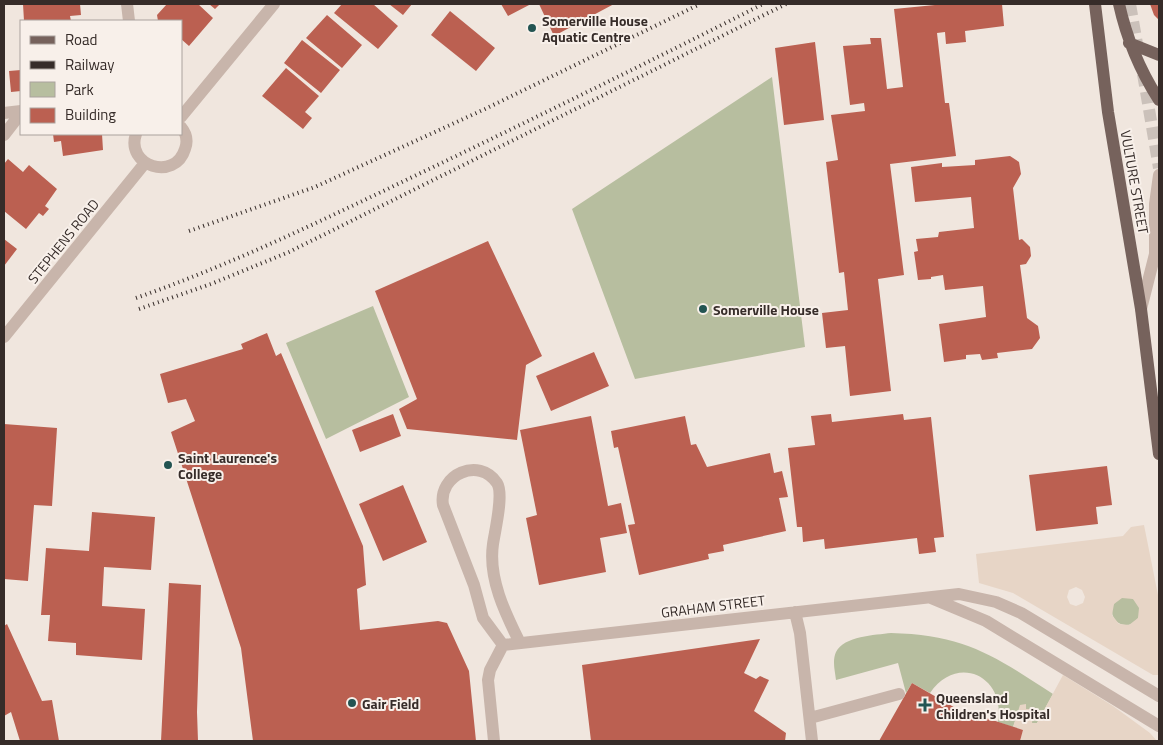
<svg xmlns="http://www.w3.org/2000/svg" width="1163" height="745" font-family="'Titillium Web',sans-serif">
<rect width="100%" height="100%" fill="#f0e6de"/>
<path fill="#b7be9f" d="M772 77 805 347 635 379 572 209Z
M373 306 409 397 326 439 286 343Z
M1112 611a14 14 0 1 1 28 0a14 14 0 1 1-28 0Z
M891 633C965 635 993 655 1053 694L1037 723H1032L1026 710 1021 705 1013 727 998 722C1006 676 957 653 930 693L912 683 906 693 898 663 836 680C835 671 832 661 836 652 844 636 875 635 891 633Z"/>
<path fill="#e7d5c6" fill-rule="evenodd" d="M1144 525 1159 600V675H1153L1013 593 979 583 976 554 1123 536 1131 527ZM1076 587 1082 590 1085 597 1083 603 1076 606 1070 604 1067 597 1069 590ZM1122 598 1133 599 1139 608 1138 618 1129 625 1119 624 1112 615 1114 604Z
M1063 675 1113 706 1150 733 1157 741H1020L1023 730 1013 727 1020 705 1026 704V709H1030V716H1033L1032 723H1037Z"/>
<path fill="#bb6051" d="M23 4H80L81 15 70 16 71 21H24Z
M167 4H198L213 18 189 46 181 39V21H158L157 15Z
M209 4H220L215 9Z
M342 4H373L398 26 378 49 334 13Z
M389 4H412L403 15Z
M501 4H531L508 16Z
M539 4H614L554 36Z
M945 4H1002L1004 26 965 31 966 42 946 44 945 32 937 33 945 103H949L956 156 890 164 904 275 878 279 891 391 850 396 845 346 826 348 822 313 848 310 844 272 839 273 826 162 838 160 831 115 865 111 864 103 850 105 843 46 871 44 870 38H881L887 89 903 87 894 9Z
M1150 4H1159V20L1154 15Z
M450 11 495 48 476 71 431 35Z
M327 15 362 45 342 68 306 38Z
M302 40 340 70 321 93 284 63Z
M815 42 824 120 784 125 775 48Z
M286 68 319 96 305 112 312 118 303 129 262 96Z
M21 70V91L11 92 9 71Z
M53 134H102L103 150 63 156 61 141 54 142Z
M1010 156 1019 162 1021 174 1013 188 1019 240 1022 239 1030 247 1031 256 1026 264 1020 265 1027 318 1038 326 1040 338 1032 349 997 353 998 358 982 360 980 354 966 355V359L944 362 939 324 986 317 983 286 945 290 943 275 931 277V279L918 280 914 252 918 251 916 239 938 237 939 232 974 228 971 197 915 202 911 167 942 163V167L975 165V160Z
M8 159 23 172 29 165 57 189 45 206 49 209 43 216 39 213 26 229 4 211V164Z
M4 239 17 249 4 266Z
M488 241 542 356 526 365 517 440 407 429 399 409 417 399 375 291Z
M267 333 276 356 281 353 363 546 366 585 357 589 360 630 438 621 447 623 469 671 476 741H253L241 648 171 432 195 421 186 399 168 403 160 374 243 349 241 344Z
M594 352 609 386 551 411 536 376Z
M393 414 401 436 360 452 352 430Z
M831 414 832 422 903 414 904 420 931 417 944 537 934 538 936 552 919 554 917 538 825 549 824 539 803 542 802 527H797L788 448 815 445 811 416Z
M591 416 608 506 621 503 627 533 600 538 606 572 539 585 526 518 537 515 520 430Z
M685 416 691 445 696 444 707 467 770 453 774 473 782 471 788 497 779 498 786 531 723 545 724 551 708 554 709 559 639 575 628 525 635 524 618 447 614 448 611 431Z
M4 424 57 428 52 506 34 505 28 581 4 579Z
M1107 466 1112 505 1096 507 1098 524 1036 531 1029 475Z
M403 485 427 542 383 561 359 504Z
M92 512 155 517 151 570 104 567 102 606 145 609 142 660 76 655V643L48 641 50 615H41L46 548 89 551Z
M169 583 201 585 197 712 198 741H161Z
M7 624 42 701 52 700 59 741H20L11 712 4 716V626Z
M760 639 744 673 756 679 760 676 769 680 754 711 786 733 785 741H591L582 665Z
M912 683 978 721 980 716 1023 730 1020 741H879Z"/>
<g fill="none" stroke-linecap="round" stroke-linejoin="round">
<path stroke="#cbc1ba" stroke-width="12" stroke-dasharray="12 6" stroke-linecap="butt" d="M1130 4 1139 55
M1143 74 1159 168"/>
<path stroke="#c8b5ab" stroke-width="12" d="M127 4 129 21
M4 113 21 111
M181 117 274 4
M136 134C125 166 175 182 185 149 188 141 186 133 181 127
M4 135 21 113
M1141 309 1155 254V204L1159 175
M4 337 145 163
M931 598 986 621 1159 726
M795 612 800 633 812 741
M503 645 959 594 996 602 1021 613 1159 696
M503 645 483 618 474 585 443 505C438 475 479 456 497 483 504 494 495 530 493 544 488 578 505 613 520 643
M810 718 899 694
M494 741 488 680 490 670 503 645"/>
<path stroke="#76625c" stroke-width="12" d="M1095 4 1108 112 1141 309 1159 454
M1119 4C1127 40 1139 69 1159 100
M1129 43 1159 55"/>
<path stroke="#362c29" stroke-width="4" stroke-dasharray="1 4" stroke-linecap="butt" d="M189 231 315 187 485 109 700 4
M136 298C236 263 331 216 427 170 539 116 651 61 763 4
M139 309 211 284 289 252 786 4"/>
</g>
<g fill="#235452" stroke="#f8f0ea" stroke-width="2">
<circle cx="532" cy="28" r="5"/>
<circle cx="703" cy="309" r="5"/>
<circle cx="168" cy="465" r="5"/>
<circle cx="352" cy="703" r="5"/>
<path d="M922.5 697.5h5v5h5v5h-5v5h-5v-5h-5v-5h5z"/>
</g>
<g text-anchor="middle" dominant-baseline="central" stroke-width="4" stroke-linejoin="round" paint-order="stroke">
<g font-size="14" font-weight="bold" fill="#362c29" stroke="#f8f0ea" text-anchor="start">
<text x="542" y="20">Somerville House<tspan x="542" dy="16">Aquatic Centre</tspan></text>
<text x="713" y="309">Somerville House</text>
<text x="178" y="457">Saint Laurence's<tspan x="178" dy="16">College</tspan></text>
<text x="936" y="697">Queensland<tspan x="936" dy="16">Children's Hospital</tspan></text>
<text x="362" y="703">Gair Field</text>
</g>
<g font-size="14" fill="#362c29" stroke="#f8f0ea">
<text transform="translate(1135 182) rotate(80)">VULTURE STREET</text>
<text transform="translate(63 241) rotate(-51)">STEPHENS ROAD</text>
<text transform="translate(713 606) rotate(-7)">GRAHAM STREET</text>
</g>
</g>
<rect width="1163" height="745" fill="none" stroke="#362c29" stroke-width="10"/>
<rect x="20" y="20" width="162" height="115" fill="#f8f0ea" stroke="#aaa29d"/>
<rect x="30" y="36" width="25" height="8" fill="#76625c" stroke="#aaa29d"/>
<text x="65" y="45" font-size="15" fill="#362c29">Road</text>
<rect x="30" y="61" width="25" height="8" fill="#362c29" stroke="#aaa29d"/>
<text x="65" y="70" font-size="15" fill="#362c29">Railway</text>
<rect x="30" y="82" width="25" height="15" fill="#b7be9f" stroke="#aaa29d"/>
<text x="65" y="95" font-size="15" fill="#362c29">Park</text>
<rect x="30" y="108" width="25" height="15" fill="#bb6051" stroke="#aaa29d"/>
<text x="65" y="120" font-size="15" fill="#362c29">Building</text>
</svg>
